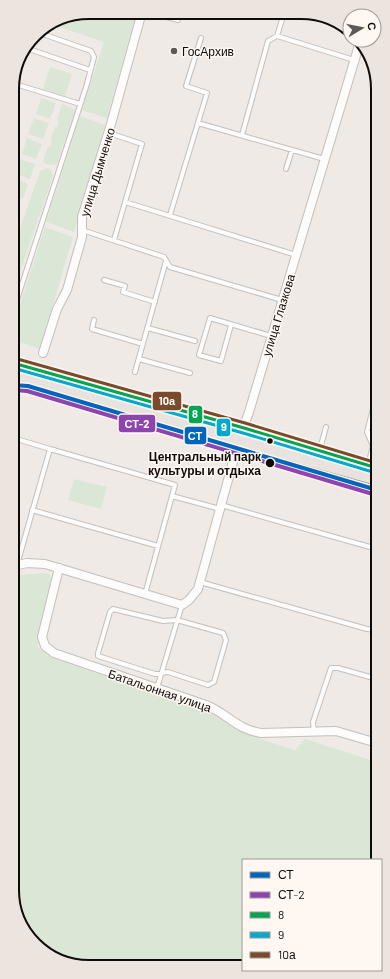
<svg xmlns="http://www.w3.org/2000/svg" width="390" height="979" font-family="Barlow,sans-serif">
<rect width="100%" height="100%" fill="#efeae6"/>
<path fill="#dbe7d6" d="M89 12H137L107 118 82 110 104 42 54 25Z
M50 67 72 74 65 96 43 89Z
M41 98 56 103 50 119 36 114Z
M62 104 74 109 75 111 57 164 49 165 44 163 43 160 48 147H50L52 140 50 139 55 127H57L59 121 57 120Z
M80 116 105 125 74 232 46 222Z
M34 118 49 123 43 139 28 134Z
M27 138 42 144 36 159 22 154Z
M20 159 35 164 30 179 15 174Z
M48 168 51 170 53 176 13 292V249L40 171Z
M13 178 28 184 23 199 13 195Z
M45 227 73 237 40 349 19 342 13 336 14 324Z
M74 479 107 487 101 509 68 500Z
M49 573 53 583 37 646 50 657 213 714 253 737 295 750 305 739 377 762 378 860H243V965L75 966 35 944 15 909 14 575Z"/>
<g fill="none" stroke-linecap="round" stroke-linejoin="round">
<defs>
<path id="lane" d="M148 12 178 20 180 13
M277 36 284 13
M26 48 90 70
M12 83 80 104
M198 123 324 159
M109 133 142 144 114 240
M242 135 268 41 277 36 354 60
M286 169 292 150
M125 202 296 255
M170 215 207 93 186 86 201 38
M82 230 164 257 170 267 282 300
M104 280 125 286 123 292 155 302
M13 312 87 84 94 57 91 51 37 32
M94 320 92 329 143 344
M231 325 221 361 199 355 210 318 271 336
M148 328 195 341
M139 359 190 373
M135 372 166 261
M367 432 376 435
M20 440 50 449
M320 449 326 427
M368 465 373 446 367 432 376 397
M221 505 377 549
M32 510 158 546
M17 565 50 449 175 485 172 496 220 509
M200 582 367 629 377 630
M145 594 172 496
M113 609 163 621 177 620 223 633 226 640 214 682 208 685 168 672 155 674 98 656V653L110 612Z
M157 688 182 605
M314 732 313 722 331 668H338L377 679"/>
<path id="street" d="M43 353 57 309 67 290 82 237V217L111 124 142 12
M14 566 27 563 45 564 182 605 189 600 198 589 239 440 249 412 360 42
M59 568 42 637 45 646 54 653 206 705C228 714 236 729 261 733L336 731 377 743"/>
<path id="primary" d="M13 363 244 428 377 468
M13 377 377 479"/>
</defs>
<use href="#lane" stroke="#c3bfbc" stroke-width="6"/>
<use href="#street" stroke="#c3bfbc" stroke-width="10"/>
<use href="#primary" stroke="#a69b94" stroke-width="14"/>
<use href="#lane" stroke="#fdfcfb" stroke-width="4"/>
<use href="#street" stroke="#fdfcfb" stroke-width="8"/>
<use href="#primary" stroke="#e9e3df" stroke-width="12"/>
<defs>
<path id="bus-1" d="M13 363 244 428 377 468"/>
<path id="bus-2" d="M13 368 243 433 376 473"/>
<path id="bus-3" d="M14 358 245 423 377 463"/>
</defs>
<use href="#bus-1" stroke="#fff7f1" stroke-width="6"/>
<use href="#bus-2" stroke="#fff7f1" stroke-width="6"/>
<use href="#bus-3" stroke="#fff7f1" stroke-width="6"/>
<use href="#bus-1" stroke="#00a651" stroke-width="3"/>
<use href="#bus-2" stroke="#00a9ce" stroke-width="3"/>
<use href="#bus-3" stroke="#7a4b2a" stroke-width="3"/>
<defs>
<path id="rail-1" d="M13 385 28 386 377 490"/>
<path id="rail-2" d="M13 390 27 391 376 495"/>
</defs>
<use href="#rail-1" stroke="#fff7f1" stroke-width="7"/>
<use href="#rail-2" stroke="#fff7f1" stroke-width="7"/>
<use href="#rail-1" stroke="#0065bd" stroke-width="4"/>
<use href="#rail-2" stroke="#8e44ad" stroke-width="4"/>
</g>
<circle fill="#5d5956" stroke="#fff7f1" stroke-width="1.5" cx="174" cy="51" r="4"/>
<g fill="#0e0b09" stroke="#fff7f1" stroke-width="1.5">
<circle cx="270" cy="441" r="3.5"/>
<circle cx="270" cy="463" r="5"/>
</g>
<g text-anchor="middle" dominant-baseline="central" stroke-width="3" stroke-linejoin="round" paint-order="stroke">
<g font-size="12" fill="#0e0b09" stroke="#fff7f1" text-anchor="start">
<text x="182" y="51">ГосАрхив</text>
</g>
<g font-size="12" fill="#0e0b09" stroke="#fff7f1">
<text transform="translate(97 172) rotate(-73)">улица Дымченко</text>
<text transform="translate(278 315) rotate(-73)">улица Глазкова</text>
<text transform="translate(160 690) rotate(19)">Батальонная улица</text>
</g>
<g font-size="12" font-weight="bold" fill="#0e0b09" stroke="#fff7f1" text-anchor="end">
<text x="261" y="456">Центральный парк<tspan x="261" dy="14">культуры и отдыха</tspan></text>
</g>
</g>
<path d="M0 0H390V979H0ZM89 19H301A70 70 0 0 1 371 89V890A70 70 0 0 1 301 960H89A70 70 0 0 1 19 890V89A70 70 0 0 1 89 19Z" fill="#ece4de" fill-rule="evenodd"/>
<path fill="none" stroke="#0e0b09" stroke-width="2" d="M89 19H301A70 70 0 0 1 371 89V890A70 70 0 0 1 301 960H89A70 70 0 0 1 19 890V89A70 70 0 0 1 89 19Z"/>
<g stroke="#fff7f1" stroke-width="1.5">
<rect x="152" y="391" width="30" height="20" rx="4" fill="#7a4b2a"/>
<rect x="188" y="405" width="15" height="19" rx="4" fill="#00a651"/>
<rect x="118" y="414" width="38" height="19" rx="4" fill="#8e44ad"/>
<rect x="216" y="418" width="15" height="19" rx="4" fill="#00a9ce"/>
<rect x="184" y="426" width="23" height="19" rx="4" fill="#0065bd"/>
</g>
<g font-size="11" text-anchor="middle" font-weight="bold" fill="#fff">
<text x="167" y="405">10а</text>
<text x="195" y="418">8</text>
<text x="137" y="428">СТ-2</text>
<text x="224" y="431">9</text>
<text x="195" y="440">СТ</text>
</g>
<rect x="242" y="859" width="140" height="112" fill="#fff7f1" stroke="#9f9994"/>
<rect x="250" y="872" width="20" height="6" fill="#0065bd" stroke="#9f9994"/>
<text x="278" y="879" font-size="12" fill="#0e0b09">СТ</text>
<rect x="250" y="892" width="20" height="6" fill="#8e44ad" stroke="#9f9994"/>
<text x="278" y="899" font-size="12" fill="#0e0b09">СТ-2</text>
<rect x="250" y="912" width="20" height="6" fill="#00a651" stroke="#9f9994"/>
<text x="278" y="919" font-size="12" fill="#0e0b09">8</text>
<rect x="250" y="932" width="20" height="6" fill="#00a9ce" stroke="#9f9994"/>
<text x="278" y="939" font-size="12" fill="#0e0b09">9</text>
<rect x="250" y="952" width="20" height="6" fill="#7a4b2a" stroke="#9f9994"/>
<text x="278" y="959" font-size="12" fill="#0e0b09">10а</text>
<g transform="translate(362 28) rotate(80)"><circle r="19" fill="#fff7f1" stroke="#9f9994"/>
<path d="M0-3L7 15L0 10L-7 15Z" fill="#5d5956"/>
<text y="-6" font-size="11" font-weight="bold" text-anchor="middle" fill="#0e0b09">С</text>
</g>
</svg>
